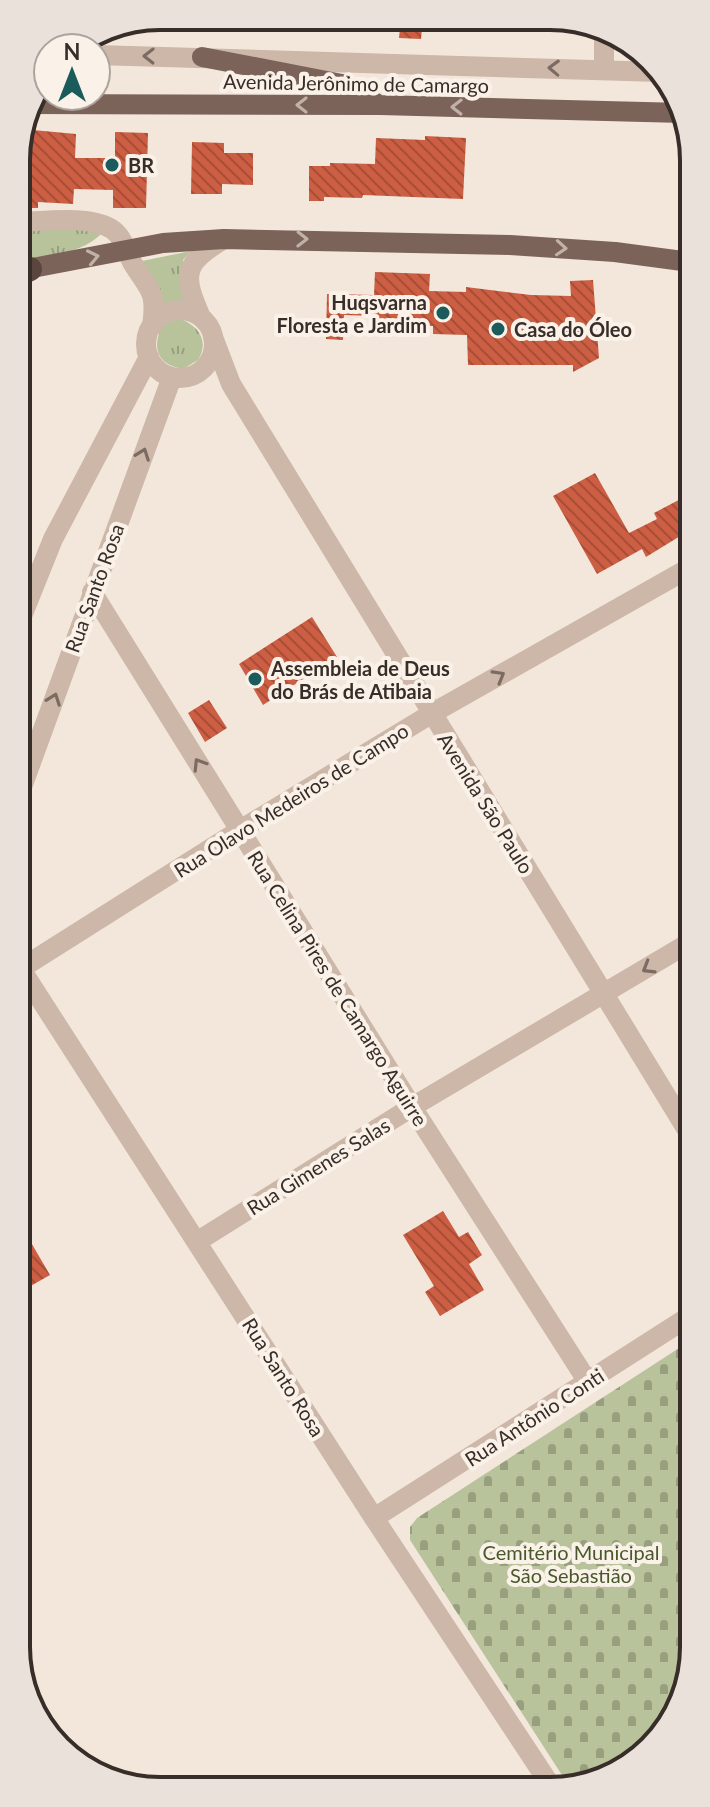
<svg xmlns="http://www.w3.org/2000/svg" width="710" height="1807" font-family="Lato,sans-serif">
<defs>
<pattern id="grass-tufts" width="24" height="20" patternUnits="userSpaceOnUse" patternTransform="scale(2)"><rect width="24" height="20" fill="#b8c39c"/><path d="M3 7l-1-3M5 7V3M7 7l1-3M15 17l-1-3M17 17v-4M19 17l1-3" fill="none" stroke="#979f7f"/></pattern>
<pattern id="cemetery-stones" width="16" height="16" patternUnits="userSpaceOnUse" patternTransform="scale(2)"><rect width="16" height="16" fill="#b8c39c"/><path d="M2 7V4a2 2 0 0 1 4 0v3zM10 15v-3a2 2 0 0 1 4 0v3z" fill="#979f7f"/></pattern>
<pattern id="building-back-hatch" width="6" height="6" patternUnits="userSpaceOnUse" patternTransform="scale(2)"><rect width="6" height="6" fill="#cb5e43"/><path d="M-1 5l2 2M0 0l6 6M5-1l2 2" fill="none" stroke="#a64e38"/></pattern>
</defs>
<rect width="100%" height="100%" fill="#f3e7dc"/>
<path fill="url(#grass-tufts)" d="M69 227 103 232C84 254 44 257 17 261V228Z
M191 251 183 260V266L189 309H169L159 314 137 262Z
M180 319C198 325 210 341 198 360L183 369C155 364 152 346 163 323Z"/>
<path fill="url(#cemetery-stones)" d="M693 1339 694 1656 659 1742 587 1786H569L410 1540V1527L417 1518Z"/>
<path fill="url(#building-back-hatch)" d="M401 18H423L421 39 399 38Z
M22 129 76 134 75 158H115V132L148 133 146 208H113V190L74 189 73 204 38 202V208H17L16 150Z
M425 136 466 138 463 199 363 195 362 198 324 197V201H309V166H330V163L375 164 376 138 425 140Z
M192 142 224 143V153H253V185L222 184V194H191Z
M375 272 430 274 429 291 466 292V287L531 295 571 296 570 281 593 280 599 358 573 372V365H468L467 335 433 334V326L373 324 374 316 344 315 343 340 326 339 327 294 374 295Z
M595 473 629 533 657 519 654 513 690 494V530L646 557 642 549 597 574 553 496Z
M312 617 337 657 263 705 239 664Z
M209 700 227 728 205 742 188 713Z
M443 1211 459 1237 468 1232 482 1255 469 1264 484 1290 440 1316 425 1292 434 1286 403 1235Z
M19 1222 50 1275 20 1292Z"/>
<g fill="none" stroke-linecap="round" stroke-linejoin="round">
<path stroke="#ccb7a8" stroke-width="20" d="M604 32V69
M96 55 660 72
M17 222C43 222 102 212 119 236 125 244 128 255 133 264 150 291 157 291 152 326
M146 344a34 34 0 1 1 68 0a34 34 0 1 1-68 0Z
M201 317C182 274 183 264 224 239
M213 337 231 384 692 1138
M92 592 412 1107 588 1382
M18 626 53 539 149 357
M18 798 172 377
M19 966 374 1518 551 1786
M20 969 240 830 431 714 691 567
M198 1241 412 1107 692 941
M374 1518 693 1314"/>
<path stroke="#7b6359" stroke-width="20" d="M202 57 342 84 376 103
M29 104 380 105 683 113
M17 271 163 243 224 239 510 245 615 252 690 262"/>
<path stroke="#5a463f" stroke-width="24" d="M17 275 30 269"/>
</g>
<defs><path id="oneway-chevron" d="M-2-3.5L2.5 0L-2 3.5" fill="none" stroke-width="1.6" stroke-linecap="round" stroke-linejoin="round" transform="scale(2)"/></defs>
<g stroke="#7b6b62">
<use href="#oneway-chevron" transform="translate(149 56) rotate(-179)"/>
<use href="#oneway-chevron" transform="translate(554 68) rotate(-178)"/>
<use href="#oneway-chevron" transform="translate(143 454) rotate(-70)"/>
<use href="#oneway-chevron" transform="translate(499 676) rotate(-30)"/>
<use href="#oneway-chevron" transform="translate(54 699) rotate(-70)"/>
<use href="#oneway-chevron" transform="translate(199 764) rotate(-122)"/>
<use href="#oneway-chevron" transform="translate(648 968) rotate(149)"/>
</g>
<g stroke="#c1b2a8">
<use href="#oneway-chevron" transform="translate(302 105) rotate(-180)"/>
<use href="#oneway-chevron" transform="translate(457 107) rotate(-179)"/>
<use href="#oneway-chevron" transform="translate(302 239) rotate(1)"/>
<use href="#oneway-chevron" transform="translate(561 248) rotate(4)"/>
<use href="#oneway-chevron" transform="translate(93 257) rotate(-12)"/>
</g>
<g fill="#1c5b5c" stroke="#faf2e9" stroke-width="3">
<circle cx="112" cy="165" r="8"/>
<circle cx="443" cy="313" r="8"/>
<circle cx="498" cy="329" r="8"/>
<circle cx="255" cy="679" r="8"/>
</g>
<g text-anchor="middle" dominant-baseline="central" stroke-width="8" stroke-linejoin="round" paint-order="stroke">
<g font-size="20" fill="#382d28" stroke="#faf2e9">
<text transform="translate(356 83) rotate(1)">Avenida Jerônimo de Camargo</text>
<text transform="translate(94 588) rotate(-70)">Rua Santo Rosa</text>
<text transform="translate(291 800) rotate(-32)">Rua Olavo Medeiros de Campo</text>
<text transform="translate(486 803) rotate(58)">Avenida São Paulo</text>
<text transform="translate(338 988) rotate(58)">Rua Celina Pires de Camargo Aguirre</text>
<text transform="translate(318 1166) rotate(-32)">Rua Gimenes Salas</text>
<text transform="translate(284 1377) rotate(58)">Rua Santo Rosa</text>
<text transform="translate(534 1417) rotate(-33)">Rua Antônio Conti</text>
</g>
<g font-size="20" font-weight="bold" fill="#382d28" stroke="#faf2e9" text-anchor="start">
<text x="128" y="165">BR</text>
<text x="427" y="302" text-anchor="end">Huqsvarna<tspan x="427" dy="23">Floresta e Jardim</tspan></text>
<text x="514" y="329">Casa do Óleo</text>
<text x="271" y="668">Assembleia de Deus<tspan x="271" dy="23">do Brás de Atibaia</tspan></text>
</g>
<g font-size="20" fill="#49582b" stroke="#faf2e9">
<text x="571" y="1552">Cemitério Municipal<tspan x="571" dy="23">São Sebastião</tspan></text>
</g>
</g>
<path d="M0 0H710V1807H0ZM160 30H550A130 130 0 0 1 680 160V1647A130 130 0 0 1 550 1777H160A130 130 0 0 1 30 1647V160A130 130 0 0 1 160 30Z" fill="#eae2da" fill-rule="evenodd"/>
<path fill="none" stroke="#382d28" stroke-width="4" d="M160 30H550A130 130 0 0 1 680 160V1647A130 130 0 0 1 550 1777H160A130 130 0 0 1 30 1647V160A130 130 0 0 1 160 30Z"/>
<g transform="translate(72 72)"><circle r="38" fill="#faf2e9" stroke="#aca39c" stroke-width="2"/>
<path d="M0-6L14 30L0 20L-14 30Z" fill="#1c5b5c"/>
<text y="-12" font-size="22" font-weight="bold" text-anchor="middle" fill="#382d28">N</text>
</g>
</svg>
